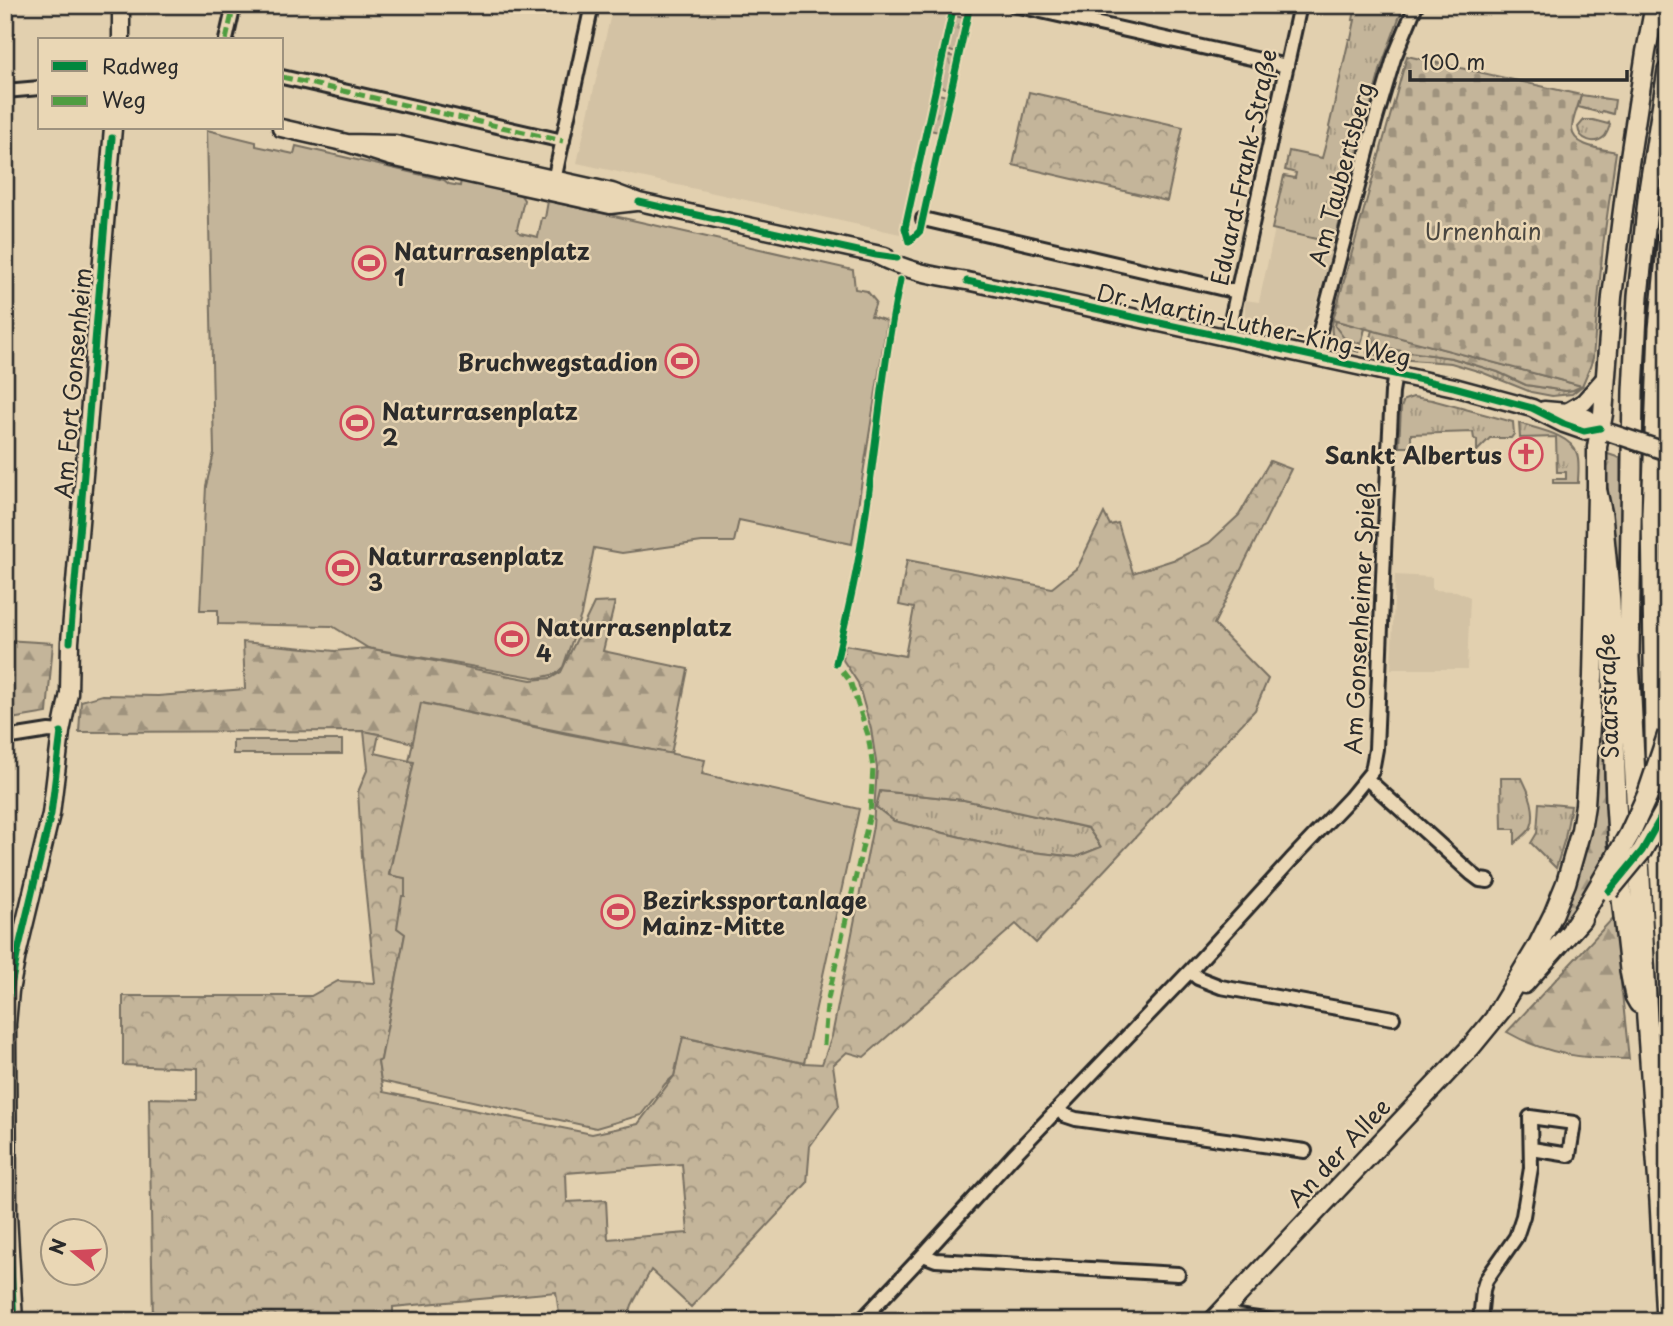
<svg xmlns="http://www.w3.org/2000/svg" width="1673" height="1326" font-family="'Playpen Sans',sans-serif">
<defs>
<pattern id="grass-tufts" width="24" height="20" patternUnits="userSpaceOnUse" patternTransform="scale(1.75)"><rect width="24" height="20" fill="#c4b59a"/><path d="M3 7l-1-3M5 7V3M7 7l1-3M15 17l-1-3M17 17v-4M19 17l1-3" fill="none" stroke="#9f937e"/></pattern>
<pattern id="forest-firs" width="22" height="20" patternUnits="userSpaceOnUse" patternTransform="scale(1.75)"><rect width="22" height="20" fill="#c4b59a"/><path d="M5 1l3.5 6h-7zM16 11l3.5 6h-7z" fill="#9f937e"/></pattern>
<pattern id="cemetery-stones" width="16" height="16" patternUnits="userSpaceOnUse" patternTransform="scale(1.75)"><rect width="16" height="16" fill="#c4b59a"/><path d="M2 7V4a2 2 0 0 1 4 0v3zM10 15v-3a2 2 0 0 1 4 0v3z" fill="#9f937e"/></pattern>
<pattern id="park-crowns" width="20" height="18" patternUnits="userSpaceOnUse" patternTransform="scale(1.75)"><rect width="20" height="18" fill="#c4b59a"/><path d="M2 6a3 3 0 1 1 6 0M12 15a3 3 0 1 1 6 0" fill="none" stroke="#9f937e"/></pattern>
</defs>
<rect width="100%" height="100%" fill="#e2d0af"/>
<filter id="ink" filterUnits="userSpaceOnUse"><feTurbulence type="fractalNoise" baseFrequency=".0143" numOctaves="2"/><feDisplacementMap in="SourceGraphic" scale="14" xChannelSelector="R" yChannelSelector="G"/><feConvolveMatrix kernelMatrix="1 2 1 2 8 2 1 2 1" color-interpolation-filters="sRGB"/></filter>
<g filter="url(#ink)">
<path fill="#d3c2a4" d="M613 5H950L900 234 577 163Z
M1275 229 1334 243 1310 327 1299 335 1286 336 1262 331 1250 324 1245 316V300L1259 302Z
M1395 575 1432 577V590L1456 591 1470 597 1467 669H1391Z"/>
<path fill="url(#grass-tufts)" stroke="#787062" stroke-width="2" d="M1356 5H1397L1403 7 1381 67 1334 243 1272 229 1284 176 1295 178 1296 173 1285 170 1289 151 1322 158 1330 128 1329 127 1349 39H1351L1355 20H1353Z
M955 16 964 18 956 53 947 50Z
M946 55 955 57 949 89 939 86Z
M938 94 947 96 939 132 930 130Z
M1584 120H1593L1608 124 1609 122 1610 125C1609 128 1607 133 1605 136 1595 146 1579 140 1578 127Z
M1333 320 1365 328 1359 352 1337 346C1332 337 1330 330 1333 320Z
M1368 346 1452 358 1498 372 1526 385 1565 391 1573 390 1582 386 1572 394 1552 396 1531 392 1481 372 1451 363 1396 359 1367 353Z
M1413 397 1432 400 1513 422 1514 434 1511 438H1490L1477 451V440L1474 439 1473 432 1411 434V447H1399L1401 408 1404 400Z
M1519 423C1536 429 1571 434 1577 454 1580 463 1578 474 1578 483H1553V479H1566V472H1557L1556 437 1520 438Z
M1605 453 1620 458 1621 503 1619 586 1615 592Z
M1666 521 1668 554V660L1665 691 1663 692V526Z
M1501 778H1522C1529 791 1537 813 1531 827 1528 834 1520 838 1515 843V829H1502Z
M880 791 964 800 1088 828 1101 847 1076 857 1015 850 894 821 876 807Z
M1539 803 1571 806 1565 838 1556 868 1531 843 1537 833Z"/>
<path fill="url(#forest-firs)" stroke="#787062" stroke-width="2" d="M1581 95 1615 100 1613 114 1602 111 1601 113 1578 107Z
M1336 321 1365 328 1361 344 1344 338 1335 326Z
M1372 330 1582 386 1573 390 1565 391 1526 385 1498 372 1452 358 1368 346Z
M615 602 603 651 688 669 671 754 422 703 413 743 364 731 79 732 81 701 102 695 158 696 245 689 243 642 335 651 368 648 531 680 551 678 561 672 594 603Z
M5 640 53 643 47 713 5 720Z
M1597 717H1602L1606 820 1611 858 1571 921 1559 913Z
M1614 917 1629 1059C1584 1059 1547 1055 1507 1032Z"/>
<path fill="url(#cemetery-stones)" stroke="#787062" stroke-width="2" d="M1407 56 1581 95C1579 104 1572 120 1572 129 1573 147 1603 149 1616 152L1603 245 1593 358 1590 367 1582 386 1333 320Z"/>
<path fill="url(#park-crowns)" stroke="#787062" stroke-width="2" fill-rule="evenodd" d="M1029 92 1183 127 1167 201 1013 165Z
M1270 461 1291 469 1214 624 1268 679 1255 710 1036 943 1016 924 864 1057 847 1052 833 1065 839 1106 810 1146 807 1183 691 1307 651 1270 632 1305 627 1321H560L556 1292 393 1307V1321H153L149 1098 197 1099V1068L123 1065V996H311L338 981 375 983 362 857 358 792 368 768 364 731 379 734 375 753 414 762 389 874 405 878V934L381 1060 378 1062 383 1092 592 1134 638 1124 674 1076 682 1037 804 1063 822 1064 832 1036 873 826 877 768 871 729 858 683 843 660 845 645 905 656 914 608 899 605 907 560 1052 588 1078 567 1104 513 1110 525 1118 523 1133 573 1176 559 1209 543 1239 515ZM880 791 964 800 1088 828 1101 847 1076 857 1015 850 894 821 876 807ZM682 1164 688 1233 608 1239 606 1200 567 1202 566 1173Z"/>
<path fill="#c4b59a" stroke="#787062" stroke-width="2" d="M207 130 256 142V146L294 154 296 146 444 180 449 184 460 186 461 180 520 194 524 200 517 229 520 233 538 237 542 218H545L548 201 853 270 855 289 867 291 876 302 871 316 887 321 852 544 739 520 734 542H702L622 553 594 548 581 615 563 667 556 674 538 678 368 648 332 626 218 624V610H200L206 486 214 453Z
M421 703 567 734 705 760 702 774 859 809 804 1063 683 1037 674 1076 665 1084 641 1115 596 1128 381 1081 378 1062 381 1060 405 934 397 928 402 896H405V878L389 875 414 762 409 761Z
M233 740H342V754H233Z"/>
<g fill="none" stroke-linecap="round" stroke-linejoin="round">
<defs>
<path id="minor" d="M1014 5 1287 66
M226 40 234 5
M282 77 563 141
M5 91 40 88
M553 185 592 5
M923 219 1237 292
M1227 339 1300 5
M1313 357 1375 122 1394 58 1416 5
M5 738 49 731 61 732
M1367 779 1472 874 1480 880 1488 881
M1190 971 1198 978 1221 987 1393 1018
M1059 1109 1064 1115 1076 1119 1305 1151
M923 1255 936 1260 1178 1274
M1225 1308 1237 1316 1272 1321
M861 1321 923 1255 1013 1156 1190 971 1291 860 1350 798 1372 771 1376 749 1385 528 1392 392 1395 374
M1480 1321 1483 1290 1486 1280 1516 1237 1523 1216 1531 1168 1530 1117 1574 1123 1569 1155 1532 1149"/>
<path id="tertiary" d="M121 40V5
M281 128 347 143 391 157 610 205 636 202
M347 143 395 144 612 192 639 202 885 256
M876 255C906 271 934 276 967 281L1454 387 1532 408 1564 424 1584 431 1600 428
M1544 410 1567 412 1587 418 1605 430
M1567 412 1584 402 1606 377
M14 1321 8 1215 7 1024 10 991 17 955 51 814 61 732 69 693 70 642 113 128"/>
<path id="secondary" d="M1524 984 1582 919
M1496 1015 1537 947 1553 915 1566 883 1581 830 1585 805 1593 677 1597 492V447L1603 414 1612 297 1628 170 1646 52 1655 5
M1213 1321 1471 1047 1503 1008"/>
<path id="trunk" d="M1668 238 1659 329 1652 513 1656 802 1668 1003
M1597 492 1602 515 1610 601 1616 803 1622 899 1630 970 1635 996 1639 1003
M1573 928 1584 912
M1666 1321 1660 1201 1647 1019 1629 657 1633 391 1638 296 1649 190 1668 71"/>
</defs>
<use href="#minor" stroke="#2b2b2b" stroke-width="18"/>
<use href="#tertiary" stroke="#2b2b2b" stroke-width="21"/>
<use href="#secondary" stroke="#2b2b2b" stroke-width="23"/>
<use href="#trunk" stroke="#2b2b2b" stroke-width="24"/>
<use href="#minor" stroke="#ead7b5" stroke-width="12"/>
<use href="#tertiary" stroke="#ead7b5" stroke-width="16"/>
<use href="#secondary" stroke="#ead7b5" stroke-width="18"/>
<use href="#trunk" stroke="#ead7b5" stroke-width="19"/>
<defs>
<path id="tertiary-bridge" d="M1608 432 1668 452"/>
<path id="secondary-bridge" d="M1609 891 1642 851 1668 805"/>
<path id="trunk-bridge" d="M1584 912 1629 835 1647 796 1668 734"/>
</defs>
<use href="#tertiary-bridge" stroke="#2b2b2b" stroke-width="21" stroke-linecap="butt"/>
<use href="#secondary-bridge" stroke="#2b2b2b" stroke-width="23" stroke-linecap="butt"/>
<use href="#trunk-bridge" stroke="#2b2b2b" stroke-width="24" stroke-linecap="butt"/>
<use href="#tertiary-bridge" stroke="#ead7b5" stroke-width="16"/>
<use href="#secondary-bridge" stroke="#ead7b5" stroke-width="18"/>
<use href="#trunk-bridge" stroke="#ead7b5" stroke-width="19"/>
<path stroke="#4f9d41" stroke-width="5" stroke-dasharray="10 5" stroke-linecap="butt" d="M226 40 234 5
M282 77 563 141
M824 1045 827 1003 870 814 873 768 868 735 850 681 836 663 838 656"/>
<defs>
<path id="cycleway" d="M954 5 905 228 909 242 920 231 970 5
M639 202 876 255 897 258
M967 281 1454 387 1532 408 1564 424 1584 431 1600 428
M70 642 112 138
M836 663C845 622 856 580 862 538 876 452 882 366 900 280
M1609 891 1642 851 1668 805
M14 1321 8 1215 7 1024 10 991 17 955 51 814 61 732"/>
</defs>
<use href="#cycleway" stroke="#ead7b5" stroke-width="11"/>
<use href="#cycleway" stroke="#00873e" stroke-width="7"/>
</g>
</g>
<defs>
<symbol id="stadium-ring" viewBox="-11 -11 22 22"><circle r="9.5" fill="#ead7b5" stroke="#d1495b" stroke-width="1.5"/><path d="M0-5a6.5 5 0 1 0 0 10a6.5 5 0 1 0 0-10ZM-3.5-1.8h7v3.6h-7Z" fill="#d1495b"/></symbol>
<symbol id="church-ring" viewBox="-11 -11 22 22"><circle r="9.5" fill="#ead7b5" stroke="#d1495b" stroke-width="1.5"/><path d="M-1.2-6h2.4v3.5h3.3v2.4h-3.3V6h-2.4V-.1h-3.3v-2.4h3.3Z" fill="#d1495b"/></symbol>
</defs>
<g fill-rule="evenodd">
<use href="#stadium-ring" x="350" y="244" width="38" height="38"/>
<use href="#stadium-ring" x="663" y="342" width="38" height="38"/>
<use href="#stadium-ring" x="338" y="404" width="38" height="38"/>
<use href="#church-ring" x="1507" y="435" width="38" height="38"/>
<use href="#stadium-ring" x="324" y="549" width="38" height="38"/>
<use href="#stadium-ring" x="493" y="620" width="38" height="38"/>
<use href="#stadium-ring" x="599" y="893" width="38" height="38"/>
</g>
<g text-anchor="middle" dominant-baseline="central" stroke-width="5" stroke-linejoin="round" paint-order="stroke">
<g font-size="23" fill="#2b2b2b" stroke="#ead7b5">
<text transform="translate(1243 167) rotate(-78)">Eduard-Frank-Straße</text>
<text transform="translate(1340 174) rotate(-75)">Am Taubertsberg</text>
<text transform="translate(1254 324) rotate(12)">Dr.-Martin-Luther-King-Weg</text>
<text transform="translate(72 383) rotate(-85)">Am Fort Gonsenheim</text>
<text transform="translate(1359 618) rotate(-87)">Am Gonsenheimer Spieß</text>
<text transform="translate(1607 696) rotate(-92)">Saarstraße</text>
<text transform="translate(1338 1152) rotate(-47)">An der Allee</text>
</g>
<g font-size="23" fill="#4a4741" stroke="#ead7b5">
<text x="1483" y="230">Urnenhain</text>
</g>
<g font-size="23" font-weight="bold" fill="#2b2b2b" stroke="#ead7b5" text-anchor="start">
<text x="394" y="250">Naturrasenplatz<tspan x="394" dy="26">1</tspan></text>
<text x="658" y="361" text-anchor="end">Bruchwegstadion</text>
<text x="382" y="410">Naturrasenplatz<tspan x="382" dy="26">2</tspan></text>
<text x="1502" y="454" text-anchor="end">Sankt Albertus</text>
<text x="368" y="555">Naturrasenplatz<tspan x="368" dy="26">3</tspan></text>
<text x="536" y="626">Naturrasenplatz<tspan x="536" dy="26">4</tspan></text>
<text x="642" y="899">Bezirkssportanlage<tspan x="642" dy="26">Mainz-Mitte</tspan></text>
</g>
</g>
<rect width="1673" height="1326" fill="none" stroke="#ead7b5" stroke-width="28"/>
<rect x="14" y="14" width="1645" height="1298" fill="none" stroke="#2b2b2b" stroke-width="2.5" filter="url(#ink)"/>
<rect x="38" y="38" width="245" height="91" fill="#ead7b5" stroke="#9e927e" stroke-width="2"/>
<rect x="52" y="61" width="35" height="10" fill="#00873e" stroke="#9e927e" stroke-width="2"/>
<text x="102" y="74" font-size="21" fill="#2b2b2b">Radweg</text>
<rect x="52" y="96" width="35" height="10" fill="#4f9d41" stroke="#9e927e" stroke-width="2"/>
<text x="102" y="108" font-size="21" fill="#2b2b2b">Weg</text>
<g transform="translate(74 1252) rotate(288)"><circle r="33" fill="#ead7b5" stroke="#9e927e" stroke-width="2"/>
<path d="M0-5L12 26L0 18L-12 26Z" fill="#d1495b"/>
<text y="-10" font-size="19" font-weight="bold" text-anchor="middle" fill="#2b2b2b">N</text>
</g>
<path d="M1410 70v10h217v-10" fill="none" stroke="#2b2b2b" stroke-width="3.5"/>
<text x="1421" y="70" font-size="21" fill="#2b2b2b" stroke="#ead7b5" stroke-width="5" paint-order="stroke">100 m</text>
</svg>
